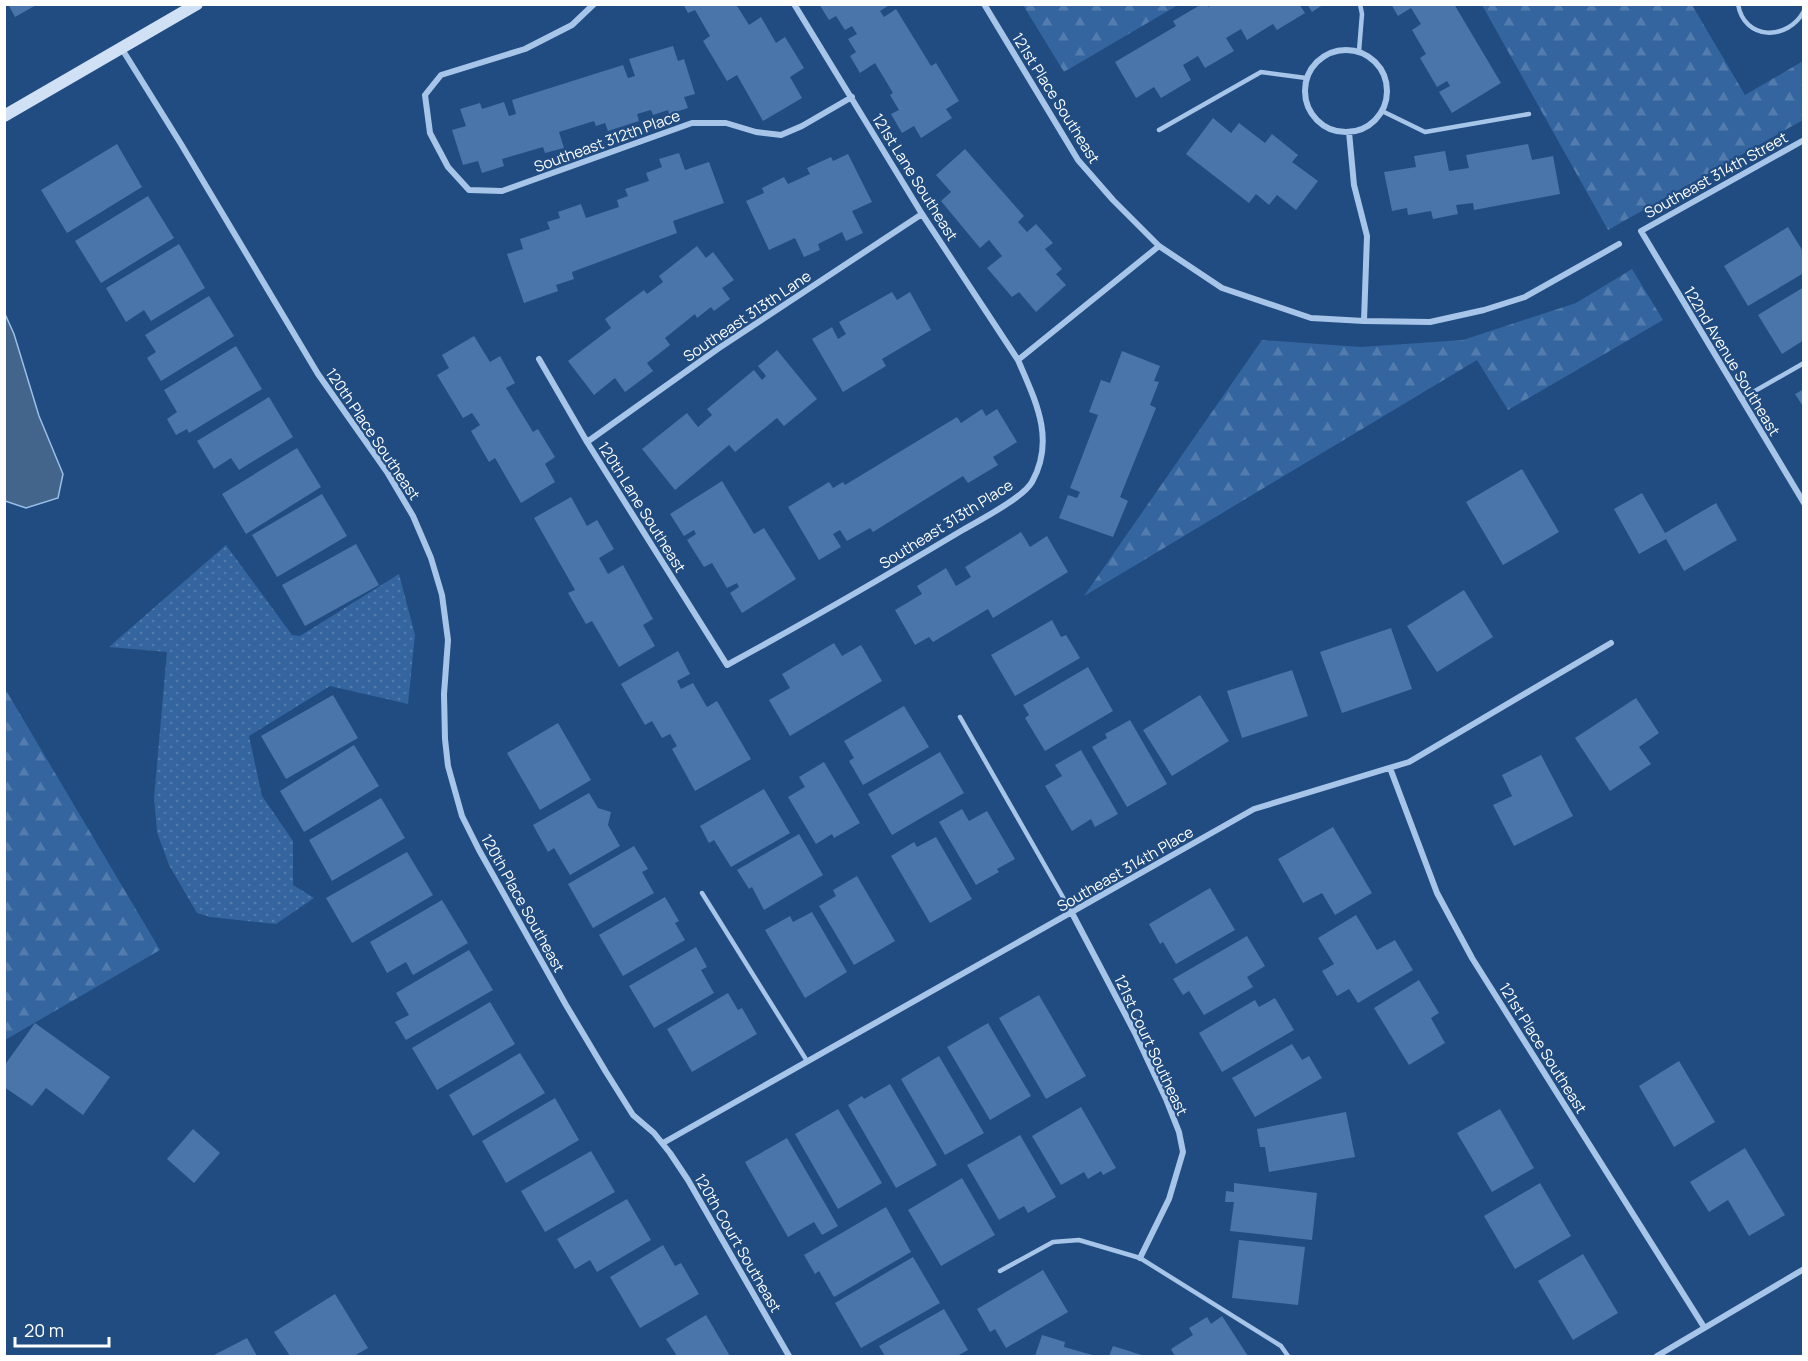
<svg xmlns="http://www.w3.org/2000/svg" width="1808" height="1361" font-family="Manrope,sans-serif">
<defs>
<pattern id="forest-firs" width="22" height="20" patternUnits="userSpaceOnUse" patternTransform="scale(1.5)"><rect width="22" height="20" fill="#34659f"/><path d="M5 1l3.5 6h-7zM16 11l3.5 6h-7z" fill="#527cad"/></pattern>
<pattern id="park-dots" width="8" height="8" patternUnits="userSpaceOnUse" patternTransform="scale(1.5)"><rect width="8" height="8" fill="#34659f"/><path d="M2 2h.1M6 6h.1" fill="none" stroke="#527cad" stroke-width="1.8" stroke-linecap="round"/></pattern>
</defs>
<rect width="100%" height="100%" fill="#204c81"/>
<path fill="url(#forest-firs)" d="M1023 5H1178L1064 72Z
M1482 5H1692L1745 95 1803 61V120L1608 230Z
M1632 269 1663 320 1508 410 1477 360 1084 596 1262 340 1361 347 1463 340 1576 303Z
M4 687 160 950 5 1040H4Z"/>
<path fill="url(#park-dots)" d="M226 545 292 635 300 636 399 574 415 635 408 704 330 686 249 736 262 796 293 841V885L314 898 276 924 210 917 197 913 169 865 157 832 154 798 167 652 109 647Z"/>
<path fill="#44658b" stroke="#99c0e9" stroke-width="1.5" d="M5 314 14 334 39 416 63 474 58 498 26 508 5 501Z"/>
<path fill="#4975aa" d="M8 4H38L15 17Z
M683 4H740L737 6 749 25 761 17 776 43 785 37 804 68 790 77 802 98 763 121 737 75 727 81 703 41 710 36 695 10 688 13Z
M819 4H891L880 11 884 17 896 9 931 66 936 63 959 101 946 109 952 118 921 138 914 126 902 133 891 114 899 110 890 95 893 93 875 63 860 73 850 56 856 52 848 39 857 34 852 26 845 30 836 16 829 20Z
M1202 4H1207L1208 7 1213 4H1299L1305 13 1277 30 1273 24 1247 40 1241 29 1226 38 1234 51 1205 68 1198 56 1183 65 1191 80 1161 98 1154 87 1136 98 1115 62 1176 26 1173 21Z
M1307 4H1324L1312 12Z
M1391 4H1454L1501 83 1452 113 1439 92 1450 86 1447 81 1437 87 1420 58 1426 54 1412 30 1421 24 1411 8 1398 16Z
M673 46 678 61 684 59 695 94 684 97 688 108 669 114 668 110 653 115 651 110 637 114 639 121 608 131 605 123 596 126 594 121 559 132 564 148 545 153 543 147 502 159 504 166 482 173 478 161 463 165 452 130 466 126 460 109 480 103 482 109 504 102 509 116 516 114 512 100 623 65 628 78 635 76 629 59Z
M1213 118 1231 133 1239 123 1265 143 1272 134 1298 155 1292 162 1318 181 1296 210 1277 195 1269 205 1256 194 1249 203 1186 154Z
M117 144 142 187 67 233 41 190Z
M1528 144 1532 160 1553 156 1560 194 1474 210 1473 203 1456 205 1458 214 1433 219 1431 211 1408 215 1407 208 1392 211 1384 172 1416 167 1414 156 1445 151 1449 171 1469 168 1466 155Z
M965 149 1024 216 1018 222 1027 232 1036 224 1053 243 1045 249 1062 269 1056 274 1066 285 1036 312 1019 292 1012 297 987 268 1002 256 989 240 980 248 941 201 951 192 936 175Z
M679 153 685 170 709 162 724 203 673 221 677 233 572 272 574 279 556 285 558 291 524 303 507 254 523 249 520 239 550 229 547 222 560 218 558 212 581 204 586 218 619 207 617 200 628 196 625 189 649 181 646 173 662 167 659 159Z
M848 154 872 202 852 211 863 233 846 241 842 232 818 244 820 250 804 257 795 238 769 250 746 201 764 193 762 188 784 177 788 184 810 174 807 168 831 157 833 161Z
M148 196 174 238 101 283 75 241Z
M1788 227 1804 253V273L1748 306 1724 266Z
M179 244 205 288 151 321 144 310 126 322 106 288Z
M697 246 706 258 713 252 734 280 722 288 730 299 714 311 711 307 697 318 695 314 665 338 670 345 647 363 653 371 625 392 615 378 594 395 568 361 611 328 605 319 644 290 647 294 663 282 659 276Z
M1804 287V340L1782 354 1758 315Z
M892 292 897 300 910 292 931 330 882 359 886 366 843 392 812 339 832 327 838 339 846 334 839 322Z
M209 296 234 336 161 381 147 358 156 352 145 335Z
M474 336 490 362 500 356 515 383 506 388 533 432 538 429 555 457 545 464 555 482 521 503 495 458 489 462 471 431 480 425 472 413 463 418 437 375 449 368 442 355Z
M236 346 262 389 189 433 187 429 176 435 167 419 177 412 164 390Z
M777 350 817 399 784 426 777 418 735 452 729 445 675 490 642 449 687 413 698 427 712 415 707 409 754 370 762 380 766 376 758 366Z
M1122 351 1160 366 1154 381 1159 382 1150 405 1156 408 1120 497 1128 501 1113 537 1059 518 1068 495 1077 498 1080 492 1070 488 1098 415 1089 412 1101 380 1110 383Z
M1804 389V408L1795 394Z
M269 397 293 437 239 470 231 458 214 469 197 441Z
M982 409 986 416 997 409 1017 442 993 457 998 465 968 483 963 476 873 532 870 528 847 541 840 530 833 534 841 547 819 560 788 507 829 482 833 488 843 482 845 485 957 417 961 423Z
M297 448 321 487 246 534 222 494Z
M1522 469 1559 532 1503 565 1466 502Z
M722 481 754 534 764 528 796 579 742 613 730 593 739 587 737 583 727 588 712 563 704 567 687 540 696 534 694 530 684 536 670 514Z
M1642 493 1665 533 1716 503 1737 540 1684 571 1666 539 1639 554 1614 509Z
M322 494 347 536 277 577 252 535Z
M571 497 587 526 597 520 614 549 599 558 608 574 623 565 653 619 643 625 655 646 619 667 592 621 586 624 568 593 575 590 534 518Z
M1021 532 1030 547 1047 536 1068 572 993 618 988 609 933 642 929 637 915 645 895 610 922 594 917 586 946 568 956 586 971 577 965 567Z
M356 544 379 585 305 626 282 585Z
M1464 590 1493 637 1437 672 1407 626Z
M1052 620 1061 637 1066 635 1080 658 1015 696 991 655Z
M1391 628 1412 689 1342 713 1320 652Z
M834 643 842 656 861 645 882 681 790 736 769 700 790 688 782 674Z
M678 651 690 674 677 681 681 689 693 683 707 707 717 701 751 759 695 791 672 749 677 746 670 734 662 738 652 721 645 725 621 684Z
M1088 667 1113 711 1045 751 1025 718 1029 715 1023 705Z
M1292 670 1308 716 1242 738 1227 691Z
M333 695 358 738 286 779 261 736Z
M1200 695 1229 741 1172 776 1143 730Z
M1636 698 1659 733 1639 747 1651 764 1610 791 1575 738Z
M904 706 929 747 863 785 849 761 854 758 844 741Z
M1130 720 1167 784 1127 807 1092 747 1107 738 1105 734Z
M558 723 591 780 540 810 507 753Z
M354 745 379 786 304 832 280 791Z
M1081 750 1118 814 1095 827 1091 819 1072 831 1045 786 1062 776 1055 765Z
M940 752 964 793 892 835 868 794Z
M1541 755 1573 816 1514 846 1493 805 1512 796 1502 775Z
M824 762 860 823 834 838 832 834 816 844 788 797 805 787 799 777Z
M764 789 790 833 731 867 714 840 709 843 700 826Z
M589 793 598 808 611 812 608 825 620 846 570 875 554 848 548 852 533 825Z
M381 798 405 838 332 881 309 840Z
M962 809 969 821 987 811 1015 859 997 869 999 872 976 885 939 822Z
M1333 827 1372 893 1335 915 1322 893 1303 903 1278 859Z
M799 834 823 875 764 910 752 887 749 889 737 870Z
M936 837 972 899 930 923 891 856 914 842 917 847Z
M634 846 648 869 642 872 654 893 593 928 568 884Z
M407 852 433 895 352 943 326 898Z
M857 876 895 941 854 965 819 906 836 896 833 890Z
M1210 888 1235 930 1176 964 1163 942 1160 944 1149 924Z
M665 897 679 921 675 923 685 940 623 976 599 935Z
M442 900 468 943 413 975 406 962 387 973 370 942Z
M812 912 847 972 805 998 765 930 790 916 793 922Z
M1356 915 1377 950 1395 940 1413 970 1358 1003 1349 989 1337 996 1322 971 1334 964 1318 938Z
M1247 936 1265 966 1247 977 1253 987 1204 1015 1189 991 1183 995 1173 979Z
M696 947 707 967 701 970 714 993 654 1028 629 986Z
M469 950 493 990 406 1040 395 1022 409 1015 396 993Z
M1419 980 1439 1013 1431 1018 1445 1043 1409 1065 1374 1008Z
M728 993 738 1010 742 1008 757 1034 692 1072 667 1029Z
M1039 995 1086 1076 1046 1099 999 1018Z
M1275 998 1294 1030 1222 1072 1199 1033 1255 1000 1259 1007Z
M490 1002 515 1044 437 1090 412 1048Z
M35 1023 110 1077 83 1115 46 1088 32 1106 4 1087V1066Z
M988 1023 1031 1096 990 1120 947 1047Z
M1292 1044 1302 1060 1309 1056 1322 1078 1255 1117 1232 1078Z
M520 1053 545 1093 473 1136 449 1095Z
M939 1056 984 1133 945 1155 901 1079Z
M1679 1061 1715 1122 1674 1147 1639 1086Z
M890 1084 937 1165 896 1188 848 1105 862 1096 864 1099Z
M555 1098 579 1140 506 1183 482 1141Z
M1081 1107 1116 1168 1103 1175 1101 1171 1088 1179 1084 1172 1061 1185 1032 1136Z
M838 1109 882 1183 838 1209 795 1134Z
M1500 1109 1534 1168 1492 1192 1457 1133Z
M1346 1112 1355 1157 1269 1172 1265 1147H1260L1257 1129Z
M193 1129 220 1153 194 1183 167 1159Z
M1020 1135 1056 1197 1028 1213 1024 1206 999 1220 967 1165Z
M787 1138 838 1226 822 1235 814 1222 788 1237 745 1162Z
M1745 1148 1785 1215 1749 1236 1728 1200 1709 1212 1690 1182Z
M591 1151 615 1192 545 1232 521 1191Z
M962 1178 995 1235 941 1266 908 1210Z
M1234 1183 1317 1193 1312 1240 1230 1231 1234 1202H1225L1226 1191 1234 1192Z
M1540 1183 1571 1236 1515 1269 1484 1216Z
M627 1199 651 1240 597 1272 590 1260 575 1269 557 1239Z
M886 1207 911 1252 834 1297 819 1271 815 1274 804 1255Z
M1239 1240 1305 1247 1298 1305 1232 1298Z
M663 1245 675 1266 681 1263 699 1294 640 1328 610 1277Z
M1583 1254 1618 1313 1573 1340 1538 1281Z
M913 1257 940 1303 861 1348 835 1303Z
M1043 1270 1068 1312 1006 1348 995 1329 990 1332 977 1309Z
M335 1294 368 1348 354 1356H290L274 1332Z
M944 1309 968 1350 957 1356H885L879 1346Z
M706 1315 730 1356H677L666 1339Z
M1222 1316 1248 1356H1175L1171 1349 1193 1335 1189 1328 1207 1317 1211 1324Z
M1042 1335 1065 1342 1064 1347 1096 1356H1035Z
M247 1338 257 1356H212Z
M1113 1346 1145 1356H1109Z"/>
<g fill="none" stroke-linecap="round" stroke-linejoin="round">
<path stroke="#a6c5e8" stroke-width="4.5" d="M1738 4C1744 41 1788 41 1804 11
M1359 51 1362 14 1360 4
M1382 111 1425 132 1529 114
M1159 130 1261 72 1306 78
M1741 399 1804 363
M960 717 1072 913
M702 893 807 1061
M1000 1271 1053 1242 1079 1240 1140 1258 1281 1346 1288 1356"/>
<path stroke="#a6c5e8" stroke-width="6" d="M594 4 572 25 525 49 441 75 425 95 430 133 448 167 469 190 502 191 692 123H726L756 132 781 135 802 126 852 97
M794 4 922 214 1018 360
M984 4 1078 160 1113 200 1159 246 1222 288 1311 318 1364 321 1430 322 1484 310 1525 297 1619 244
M122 49 181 144 318 374 387 472 413 516 431 558 442 595 448 640 444 694 445 739 448 766 462 816 479 850 566 1005 606 1072 633 1115 654 1133 670 1153 688 1180 789 1356
M1305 91a41 41 0 1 1 82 0a41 41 0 1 1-82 0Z
M1349 132 1354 185 1367 236 1364 321
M1804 140 1641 231 1804 503
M539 359 587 442 727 665C806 622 884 577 961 531 978 521 1023 498 1032 482 1056 439 1035 400 1018 360L1159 246
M587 442 719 348 922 214
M1390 768 1437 893 1472 958 1704 1327
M1072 913 1135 1033 1166 1099 1179 1132 1183 1152 1169 1199 1140 1258
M663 1143 1254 809 1409 762 1611 643
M1657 1356 1804 1269"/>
<path stroke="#d0e1f6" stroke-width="12" d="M4 116 197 4"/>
</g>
<g text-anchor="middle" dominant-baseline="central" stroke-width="4.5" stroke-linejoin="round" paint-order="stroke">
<g font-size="15" fill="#fff" stroke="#204c81">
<text transform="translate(1056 98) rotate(58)">121st Place Southeast</text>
<text transform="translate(607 141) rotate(-20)">Southeast 312th Place</text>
<text transform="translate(1716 175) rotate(-29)">Southeast 314th Street</text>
<text transform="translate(915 177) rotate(58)">121st Lane Southeast</text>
<text transform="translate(747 316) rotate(-34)">Southeast 313th Lane</text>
<text transform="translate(1732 361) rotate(59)">122nd Avenue Southeast</text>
<text transform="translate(373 434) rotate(56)">120th Place Southeast</text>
<text transform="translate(642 507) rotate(58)">120th Lane Southeast</text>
<text transform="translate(946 524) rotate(-32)">Southeast 313th Place</text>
<text transform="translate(1125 869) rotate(-30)">Southeast 314th Place</text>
<text transform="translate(523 903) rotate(61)">120th Place Southeast</text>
<text transform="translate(1151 1045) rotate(65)">121st Court Southeast</text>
<text transform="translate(1543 1048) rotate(58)">121st Place Southeast</text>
<text transform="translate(738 1243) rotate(60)">120th Court Southeast</text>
</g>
</g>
<rect width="1808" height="1361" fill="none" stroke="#ffffff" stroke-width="12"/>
<path d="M15 1337v9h94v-9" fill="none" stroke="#ffffff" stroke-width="3"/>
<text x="24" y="1337" font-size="18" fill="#ffffff" stroke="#204c81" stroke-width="4.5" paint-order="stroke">20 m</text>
</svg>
